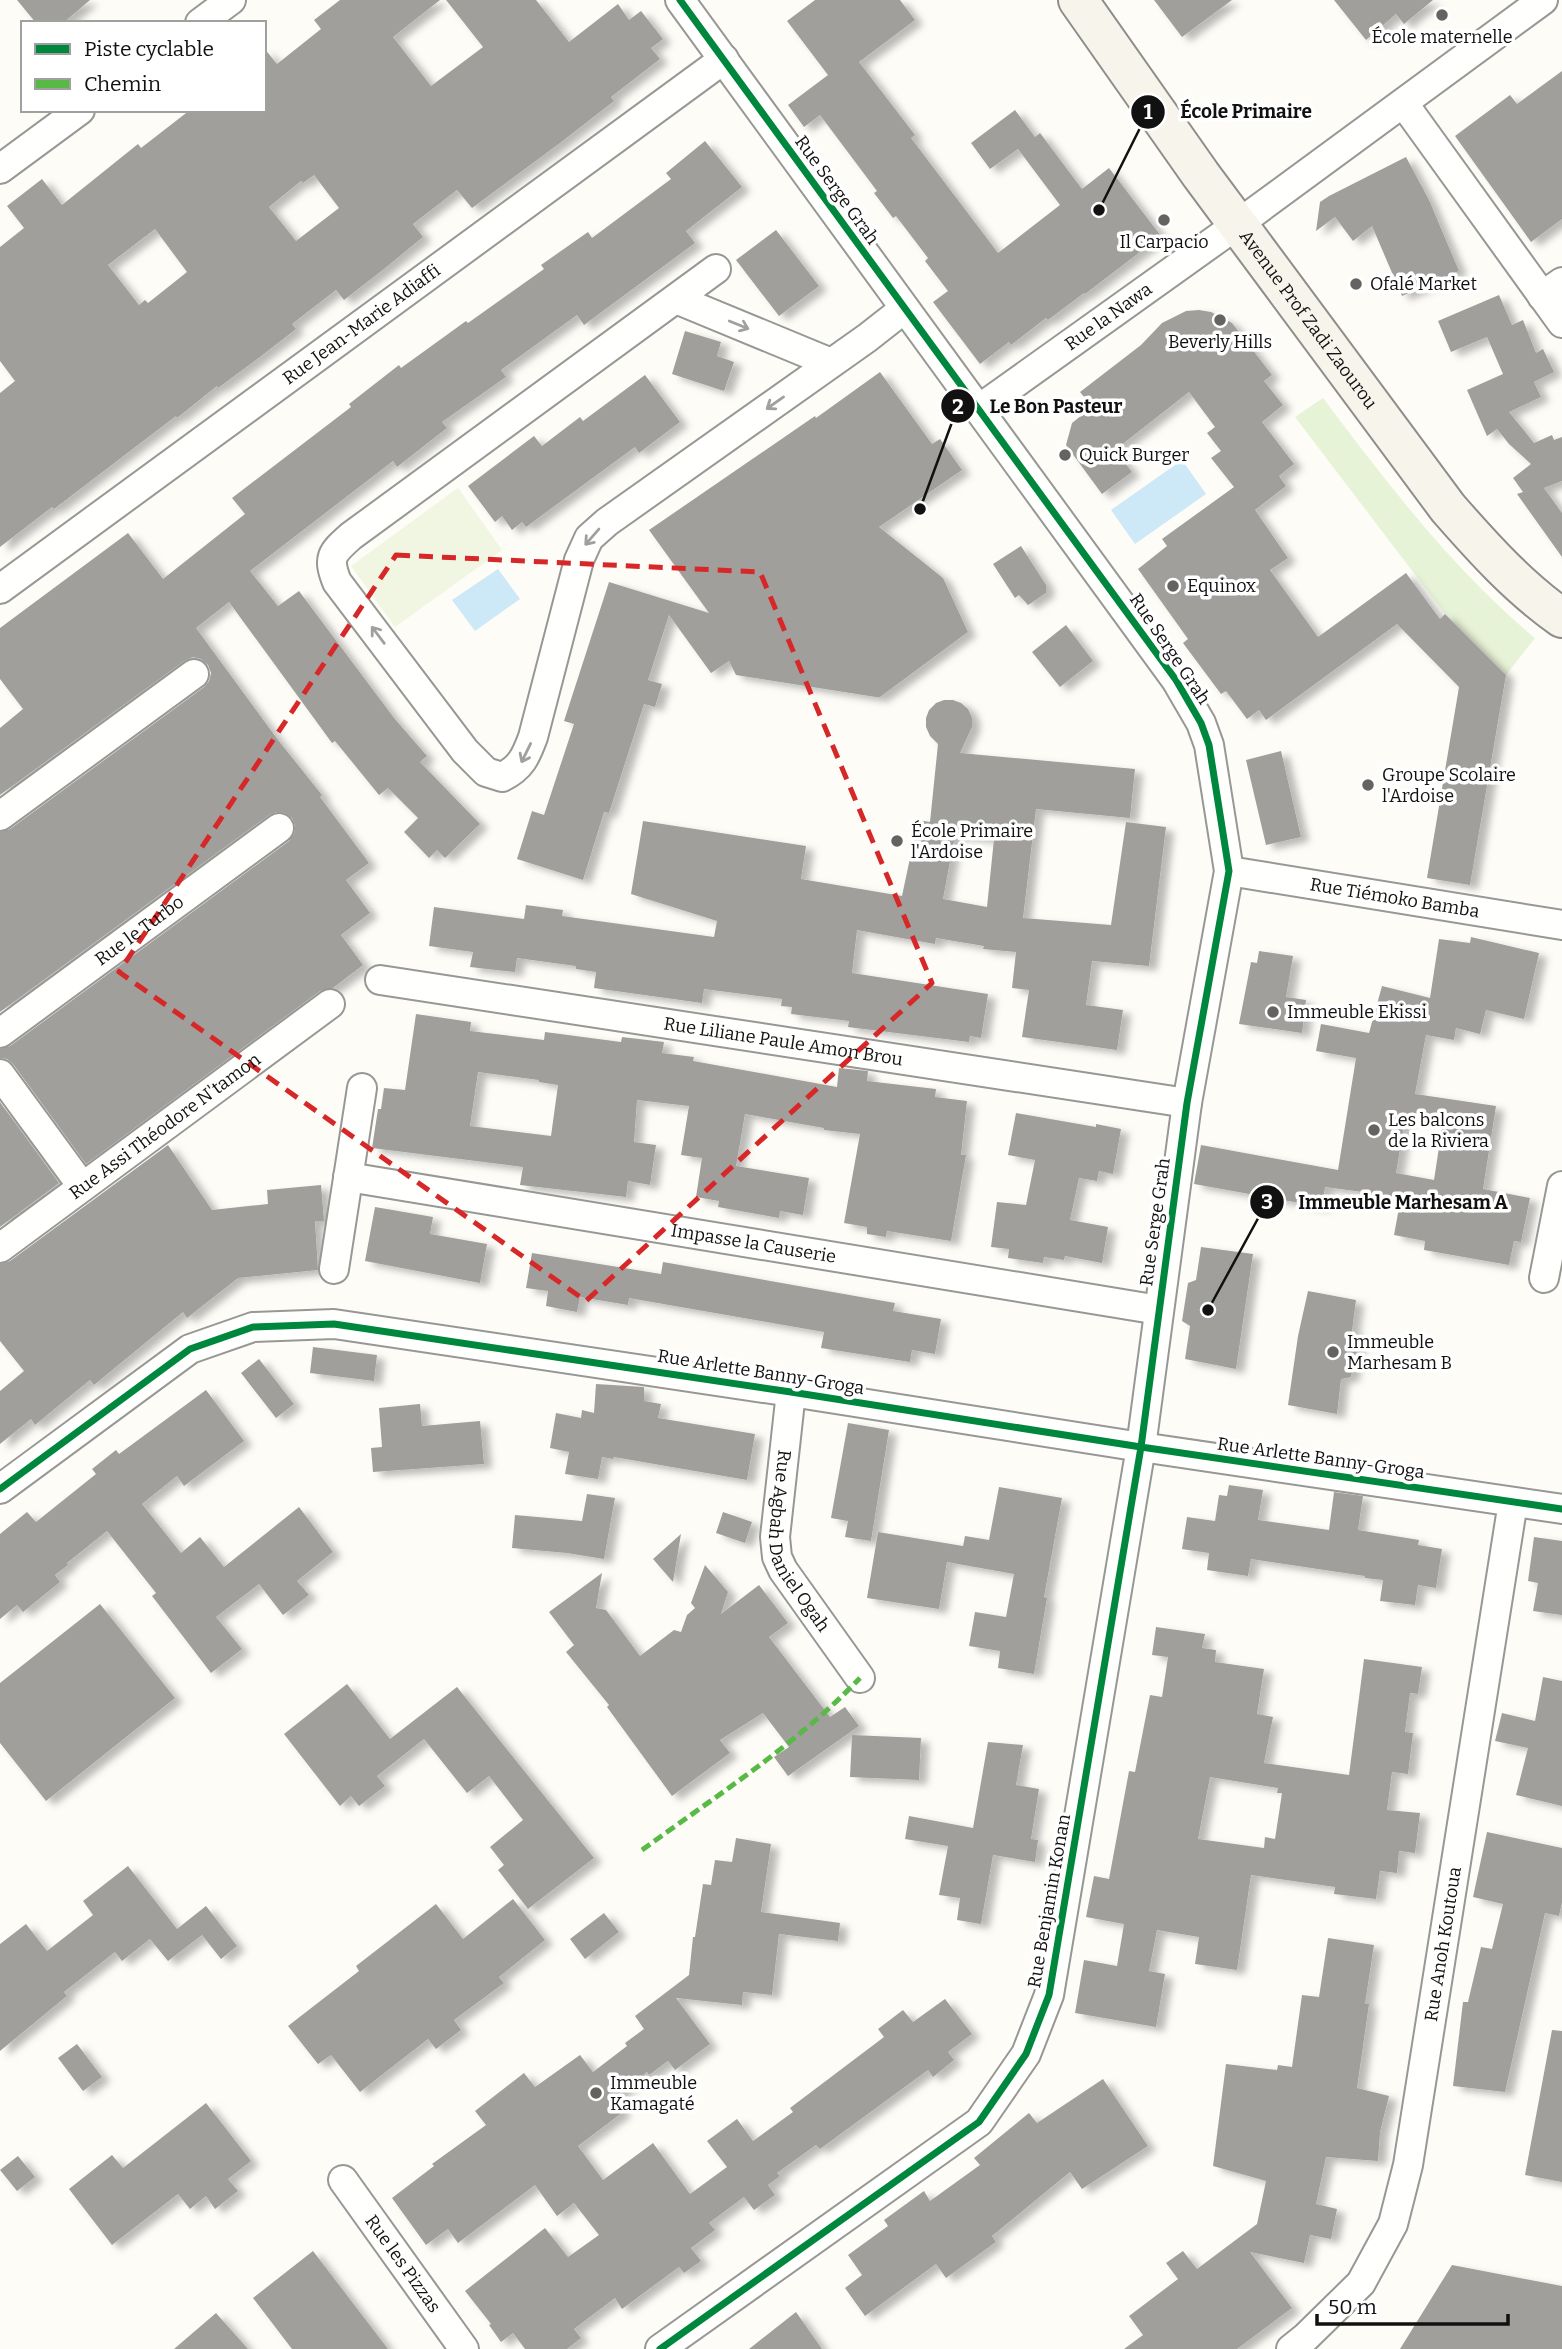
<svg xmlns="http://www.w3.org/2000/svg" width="1562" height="2349" font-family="Bitter,serif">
<defs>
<filter id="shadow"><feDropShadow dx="8" dy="4.5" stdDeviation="3.5" flood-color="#0004"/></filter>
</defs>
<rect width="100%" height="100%" fill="#fdfcf7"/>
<path fill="#e7f3d7" d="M1323 398C1388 484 1452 569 1535 638L1506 675 1445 614 1295 417Z"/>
<path fill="#f0f6e1" d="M458 488 502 550 395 627 351 566Z"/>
<path fill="#cde8f7" d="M1182 460 1206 494 1135 544 1111 510Z
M498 569 520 599 475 631 452 600Z"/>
<path fill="#a19f9c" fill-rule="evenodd" filter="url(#shadow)" d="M17 0H90L63 23H36Z
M340 0H440L393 37 431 86 483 47 446 0H536L569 42 618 4 629 20 641 11 663 39 651 48 660 59 611 97 614 101 560 143 472 208 457 190 413 224 423 237 384 269 344 300 336 290 292 324 296 329 260 357 218 388 217 386 177 418 176 416 54 509 52 507 0 547V393L15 381 0 361V247L24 228 7 206 42 179 62 205 138 144 141 148 190 110H264V48L277 64 321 29 314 20ZM314 175 339 208 296 241 269 207 301 181 303 183ZM155 229 187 272 148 303 145 300 139 305 108 265Z
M815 0H900L915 20 859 62 915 135 911 138 998 253 1060 205 1018 149 990 169 971 143 1015 110 1035 137 1040 133 1082 189 1109 168 1161 236 1085 294 1084 293 1048 320 1046 318 1011 345 1009 342 980 364 933 302 948 291 925 261 928 258 896 216 893 218 874 193 877 191 820 115 804 127 788 105 828 75 787 21Z
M1154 0H1232L1182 37Z
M1334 0H1433L1404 24 1396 14 1366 40Z
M1562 71V219L1531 242 1455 136 1510 95 1517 104Z
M705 141 742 187 686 231 695 243 584 325 577 315 501 370 506 377 442 422 447 428 397 467 393 461 250 571 278 606 299 591 394 718 427 756 420 762 480 824 445 858 437 850 429 858 404 832 418 818 388 788 379 795 335 741 332 743 229 602 196 628 278 740 322 795 320 797 369 863 346 880 370 913 341 935 363 965 333 988 320 991 86 1164 13 1064 7 1059 0 1058V1049L10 1046 289 841 294 834 295 826 292 818 285 813 276 812 269 815 0 1012V832L10 829 204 687 209 681 211 673 208 665 201 659 193 657 184 661 0 795V728L23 709 0 679V628L128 533 163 579 245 514 232 498 351 407 349 404 399 365 401 368 466 321 468 323 544 269 541 265 588 232 592 238 671 179 666 173Z
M1406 157 1429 200 1459 271 1402 296 1372 226 1353 241 1335 217 1316 231 1320 202 1329 196Z
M776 230 819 286 779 316 736 260Z
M1499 295 1512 325 1523 320 1536 353 1543 349 1554 372 1534 382 1541 397 1509 412 1534 443 1552 435 1554 440 1562 437V481L1544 488 1562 513V557L1517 494 1523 492 1513 478 1531 464 1509 444 1497 429 1487 436 1467 390 1503 374 1487 337 1451 352 1438 321Z
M1199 310 1211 312 1232 323 1272 375 1264 381 1283 405 1262 422 1294 464 1279 476 1286 486 1255 510 1288 558 1270 570 1318 637 1406 573 1440 619 1445 614 1506 675 1470 885 1427 878 1459 687 1397 624 1266 720 1259 710 1247 719 1226 691 1221 694 1183 643 1188 639 1138 569 1167 546 1162 539 1234 487 1211 458 1221 451 1207 433 1215 427 1189 392 1115 450 1132 472 1102 494 1066 445 1072 423 1092 407 1080 392 1141 345 1162 323 1186 311Z
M685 331 721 342 717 356 734 362 724 391 672 374Z
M880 372 932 444 940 439 962 470 879 527 943 578 968 632 880 697H876L736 675 729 661 711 673 669 615 648 680 662 684 655 707 644 704 609 813 604 812 583 880 517 859 532 811 544 815 574 724 564 721 609 582 709 613 649 530 815 416 816 418Z
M645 375 680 422 639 453 635 447 526 527 522 522 512 530 502 516 495 522 468 486 534 436 542 446 580 417 583 421Z
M1021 546 1046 585V593L1028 605 1019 595 1015 598 993 564Z
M1066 625 1093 661 1060 687 1032 652Z
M944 700H953L961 703 968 709 972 718V727L960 753 1135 769 1130 818 1036 809 1023 918 1111 925 1126 822 1166 827 1149 966 1092 961 1086 1005 1123 1010 1117 1050 1022 1037 1029 990 1012 988 1016 952 983 949 984 946 936 938 935 944 857 930 852 973 988 994 981 1038 970 1036 969 1042 848 1027 849 1021 791 1014 792 1007 781 1006 782 999 704 989 702 1003 594 988 596 972 576 969V966L517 958 515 972 470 967 473 952 429 946 434 907 524 919 526 905 563 910 562 916 714 937 717 921 631 894 643 821 806 846 801 879 902 896 918 820 930 822 938 744 930 736 926 727V718L929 710 936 703ZM955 835 994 839 987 907 943 899Z
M1281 751 1301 837 1266 845 1246 760Z
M1471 937 1539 953 1524 1019 1486 1010 1480 1034 1456 1028 1454 1040 1426 1035 1415 1094 1496 1106 1483 1189 1530 1198 1521 1242 1514 1241 1509 1265 1424 1250 1425 1241 1394 1235 1401 1197 1325 1187 1322 1207 1194 1184 1201 1145 1338 1170 1356 1058 1316 1051 1321 1024 1369 1033 1382 986 1430 998 1439 939 1470 943ZM1406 1114 1443 1121 1434 1180 1396 1173Z
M1259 951 1293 956 1286 997 1306 1000 1302 1033 1239 1024 1251 962 1257 963Z
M416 1014 471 1022 470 1031 544 1040 545 1032 621 1042 622 1037 664 1042 662 1053 694 1057 693 1061 837 1087 839 1068 868 1071 867 1081 936 1089 935 1097 967 1101 961 1155H966L951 1241 887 1231 886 1237 867 1234V1227L844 1223 860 1134 824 1130V1128L745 1114 736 1166 809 1178 803 1215 780 1211 779 1218 718 1207 719 1201 696 1197 702 1158 681 1155 689 1106 637 1100 634 1142 656 1145 650 1185 628 1181 626 1197 520 1185 523 1167 372 1148 378 1109H381L384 1088 405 1090ZM478 1072 539 1080V1082L558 1085 551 1136 470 1126Z
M0 1102 59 1183 0 1227Z
M1016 1113 1096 1127V1124L1121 1129 1113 1174 1099 1171 1097 1181 1079 1178 1070 1220 1108 1227 1102 1263 1065 1256 1064 1260 1044 1257 1043 1263 1008 1258 1009 1249 991 1247 997 1202 1026 1205 1035 1160 1008 1155Z
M168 1145 212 1210 268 1204 267 1190 321 1185 324 1221H315L318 1270 238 1278 187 1318 183 1312 94 1385 90 1380 35 1425 31 1419 0 1444V1391L24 1371 0 1341V1264L10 1261Z
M375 1207 433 1217 430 1234 487 1244 480 1283 365 1261Z
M1201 1247 1253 1254 1236 1369 1185 1359 1190 1326 1182 1321 1188 1283 1196 1280Z
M532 1253 661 1274 663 1262 895 1303 893 1311 941 1319 935 1354 912 1350 910 1362 821 1348 824 1332 629 1298 628 1305 580 1297 577 1312 546 1306 548 1291 526 1288Z
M1308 1291 1356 1300 1352 1331 1359 1336 1351 1377 1341 1379 1337 1414 1288 1405 1298 1336Z
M313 1347 377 1355 374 1381 310 1373Z
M259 1359 294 1404 276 1418 241 1373Z
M596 1384 644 1387V1401L661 1404 658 1418 755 1434 747 1480 614 1457 613 1459 602 1457 598 1479 565 1474 569 1452 550 1448 556 1413 581 1418 582 1410 594 1413Z
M206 1390 244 1441 184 1486 177 1476 142 1504 181 1553 200 1537 224 1567 299 1507 333 1552 297 1581 309 1595 283 1615 259 1584 216 1617 242 1649 211 1673 152 1596 156 1593 107 1531 67 1563 68 1565 55 1575 60 1582 23 1612 17 1605 0 1619V1534L27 1512 36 1522 96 1474 92 1469 116 1450 119 1454Z
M420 1404 422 1426 480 1421 484 1464 373 1472 371 1448 382 1447 379 1408Z
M848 1423 889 1430 871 1541 845 1537 848 1521 831 1518Z
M1229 1485 1263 1490 1258 1520 1329 1530 1334 1492 1363 1496 1358 1530 1419 1540 1418 1545 1442 1549 1436 1588 1418 1585 1415 1605 1380 1601 1383 1580 1365 1578V1576L1251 1559 1248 1576 1207 1570 1209 1553 1182 1549 1187 1517 1215 1521 1219 1495 1227 1496Z
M999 1487 1062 1498 1044 1597 1047 1598 1034 1674 998 1668 1000 1651 969 1646 975 1612 1006 1617 1014 1574 947 1562 939 1609 867 1598 878 1532 963 1546 965 1536 989 1540Z
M587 1494 615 1498 604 1559 567 1553 512 1548 515 1515 582 1521Z
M723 1512 752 1522 745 1543 716 1533Z
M681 1534 673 1582 653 1559Z
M1534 1537 1562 1541V1615L1533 1611 1538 1583 1528 1581Z
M705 1565 728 1592 721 1614 759 1585 788 1623 769 1637 830 1717 845 1707 859 1726 788 1776 774 1757 789 1747 763 1713 720 1740 730 1753 672 1796 607 1707 609 1705 566 1652 574 1645 549 1612 602 1573 596 1608 606 1610 640 1656 674 1630 681 1632 687 1615 695 1608 691 1603Z
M100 1604 175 1698 46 1801 0 1743V1683Z
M1156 1627 1205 1634 1202 1648 1216 1650 1215 1662 1264 1669 1257 1714 1273 1717 1264 1763 1349 1775 1364 1659 1422 1667 1418 1694 1410 1693 1405 1732 1413 1733 1408 1774 1392 1772 1387 1810 1420 1813 1415 1853 1399 1851 1397 1873 1380 1871 1376 1899 1334 1894 1335 1887 1251 1875 1237 1970 1195 1964 1199 1937 1157 1930 1149 1971 1165 1974 1156 2027 1075 2013 1084 1960 1117 1966 1124 1924 1086 1917 1094 1876 1109 1879 1129 1771 1135 1772 1150 1695 1162 1697 1168 1657 1152 1655ZM1210 1777 1278 1788 1277 1793H1282L1275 1839 1265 1837 1264 1848 1198 1839Z
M1543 1677 1562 1681V1806L1516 1795 1528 1748 1495 1741 1502 1713 1535 1721Z
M347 1684 390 1739 457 1687 594 1858 528 1909 498 1870 504 1865 490 1847 523 1820 489 1776 467 1793 424 1739 377 1776 385 1786 359 1806 351 1796 340 1806 284 1734Z
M852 1735 921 1738 919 1780 850 1777Z
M988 1742 1023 1745 1016 1785 1039 1789 1031 1839 1038 1840 1035 1862 993 1855 981 1924 957 1920 960 1898 939 1895 948 1846 905 1839 909 1816 973 1828Z
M1487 1832 1562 1848V1902L1559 1916 1545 1913 1505 2092 1453 2086 1463 2002H1468L1481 1947 1492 1949 1503 1904 1473 1897Z
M736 1838 771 1844 761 1912 840 1923 838 1941 779 1934 772 1995 743 1992 742 2005 676 1998 710 2044 675 2070 668 2061 649 2075 647 2072 613 2098 623 2112 578 2146 603 2180 653 2143 690 2194 727 2167 707 2141 737 2119 753 2141 793 2112 790 2108 884 2037 878 2029 903 2010 913 2022 945 1999 972 2034 948 2052 954 2060 933 2077 928 2070 820 2149 816 2145 777 2173 780 2176 768 2185 775 2195 754 2210 744 2197 709 2223 715 2230 691 2248 701 2261 684 2273 679 2267 622 2309 615 2298 574 2329 581 2338 567 2349H525L513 2333 501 2342 489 2325 491 2324 465 2291 545 2228 568 2257 599 2235 574 2203 557 2216 535 2185 458 2243 448 2229 426 2245 392 2198 434 2166 432 2164 486 2125 475 2111 524 2073 535 2087 580 2055 593 2072 627 2046 625 2043 644 2029 635 2016 689 1975 693 1937H695L703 1884 711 1885 715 1860 732 1862Z
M128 1866 177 1929 206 1906 237 1946 221 1959 202 1935 168 1961 150 1939 122 1961 115 1952 64 1992 67 1996 0 2051V1944L26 1924 47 1951 93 1915 83 1901Z
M513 1899 545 1940 499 1977 504 1983 454 2020 461 2030 436 2049 428 2039 360 2092 331 2055 318 2064 288 2026 359 1971 356 1966 436 1904 463 1939Z
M604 1913 619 1932 585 1959 570 1939Z
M1328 1938 1374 1945 1365 2004H1369L1357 2088 1389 2096 1380 2132 1378 2161 1326 2157 1316 2204 1337 2209 1331 2239 1310 2235 1304 2263 1250 2252 1292 2308 1237 2349H1124L1143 2335 1129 2316 1178 2279 1166 2263 1183 2251 1197 2269 1257 2224 1266 2181 1213 2166 1226 2064 1277 2070 1278 2065 1292 2067 1302 1995 1319 1997Z
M1552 2030 1562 2031V2182L1525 2175Z
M77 2044 102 2077 83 2091 58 2058Z
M1103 2079 1148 2146 1082 2189 1070 2172 992 2236 996 2242 946 2278 936 2264 865 2316 845 2288 862 2275 848 2255 888 2226 884 2220 924 2191 930 2201 980 2165 974 2158 1029 2113 1037 2123Z
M206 2103 251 2161 228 2179 238 2191 215 2209 206 2196 190 2209 178 2194 112 2245 69 2189 112 2155 123 2168Z
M18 2156 35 2177 17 2191 0 2170Z
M313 2251 388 2349H292L253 2298Z
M1452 2265 1562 2286V2349H1400Z
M796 2312 822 2349H749Z
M216 2313 248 2349H174Z"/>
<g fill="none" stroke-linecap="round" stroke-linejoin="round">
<defs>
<g id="minor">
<path d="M200 23 231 0"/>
<path d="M1404 104 1562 323"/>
<path d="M0 169 80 110"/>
<path d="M716 269 351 536C332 553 327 557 337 582L465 751 486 772 502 777C521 768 526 756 533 737L579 560 589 538 607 522 867 338 904 309"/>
<path d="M1542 296 1562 282"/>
<path d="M676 299 831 363"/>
<path id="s1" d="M979 409 1238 224 1543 0"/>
<path id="s2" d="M0 589 724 59"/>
<path d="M0 816 194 674"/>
<path id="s3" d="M1229 871 1562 925"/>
<path id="s4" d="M380 980 1187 1103"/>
<path id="s5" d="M0 1033 279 828"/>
<path d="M0 1074 82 1186"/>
<path id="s6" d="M348 1177 1159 1310"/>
<path id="s7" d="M0 1248 330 1004"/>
<path d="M334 1269 362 1088"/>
<path d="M1544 1278 1562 1186"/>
<path id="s8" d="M791 1392 775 1537 777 1557 783 1570 860 1678"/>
<path d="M0 1489 190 1349 253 1327 334 1324 791 1392 1141 1447 1562 1509"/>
<path id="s9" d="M343 2180 464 2349"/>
<path d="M660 2349 979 2122 1026 2054 1049 1995 1141 1447 1187 1103 1229 871 1209 745 1201 723 1176 680 680 0"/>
<path id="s10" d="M1291 2349 1306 2337 1361 2283 1393 2224 1408 2165 1513 1502"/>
</g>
<g id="secondary">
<path id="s11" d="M1078 0 1201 175 1448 508C1483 548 1518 587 1562 618"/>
</g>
</defs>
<use href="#minor" stroke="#979795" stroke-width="32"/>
<use href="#secondary" stroke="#8e8d8b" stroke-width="42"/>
<use href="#minor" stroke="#fffffe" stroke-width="28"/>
<use href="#secondary" stroke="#f6f4eb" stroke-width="38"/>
<path stroke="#58b947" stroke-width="5" stroke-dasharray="10 5" stroke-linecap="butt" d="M642 1850C716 1796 796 1745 860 1678"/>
<defs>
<path id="cycleway" d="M0 1489 190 1349 253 1327 334 1324 791 1392 1141 1447 1562 1509
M660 2349 979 2122 1026 2054 1049 1995 1141 1447 1187 1103 1229 871 1209 745 1201 723 1176 680 680 0"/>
</defs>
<use href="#cycleway" stroke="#fff" stroke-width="11"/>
<use href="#cycleway" stroke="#00873e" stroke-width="7"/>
</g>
<defs><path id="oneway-shaft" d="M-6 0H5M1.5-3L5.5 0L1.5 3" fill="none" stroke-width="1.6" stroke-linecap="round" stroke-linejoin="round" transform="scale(1.75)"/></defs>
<g stroke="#a0a09f">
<use href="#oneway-shaft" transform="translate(739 325) rotate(22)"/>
<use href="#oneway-shaft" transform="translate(775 403) rotate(145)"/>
<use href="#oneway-shaft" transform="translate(592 537) rotate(131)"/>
<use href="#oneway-shaft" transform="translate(378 635) rotate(-127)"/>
<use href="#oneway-shaft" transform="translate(526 753) rotate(116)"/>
</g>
<path fill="none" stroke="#d62828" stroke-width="5" stroke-dasharray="14 9" stroke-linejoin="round" d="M396 555 760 572 932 983 586 1301 119 972Z"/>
<g fill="#646362" stroke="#fff" stroke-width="2.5">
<circle cx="1442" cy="15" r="7"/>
<circle cx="1164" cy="220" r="7"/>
<circle cx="1356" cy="284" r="7"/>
<circle cx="1220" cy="320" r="7"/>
<circle cx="1065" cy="455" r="7"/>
<circle cx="1173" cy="586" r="7"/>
<circle cx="1368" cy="785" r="7"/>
<circle cx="897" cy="841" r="7"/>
<circle cx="1273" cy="1012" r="7"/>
<circle cx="1374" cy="1130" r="7"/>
<circle cx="1333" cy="1352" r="7"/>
<circle cx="596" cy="2093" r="7"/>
</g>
<g text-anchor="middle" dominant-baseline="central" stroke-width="7" stroke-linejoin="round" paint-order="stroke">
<g font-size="18" fill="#111" stroke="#fff" text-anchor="start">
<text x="1442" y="37" text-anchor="middle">École maternelle</text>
<text x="1164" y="242" text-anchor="middle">Il Carpacio</text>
<text x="1370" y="284">Ofalé Market</text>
<text x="1220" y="342" text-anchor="middle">Beverly Hills</text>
<text x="1079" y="455">Quick Burger</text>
<text x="1187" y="586">Equinox</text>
<text x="1382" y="775">Groupe Scolaire<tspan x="1382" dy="21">l'Ardoise</tspan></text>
<text x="911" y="831">École Primaire<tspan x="911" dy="21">l'Ardoise</tspan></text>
<text x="1287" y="1012">Immeuble Ekissi</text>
<text x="1388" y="1120">Les balcons<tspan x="1388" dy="21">de la Riviera</tspan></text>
<text x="1347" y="1342">Immeuble<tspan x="1347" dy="21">Marhesam B</tspan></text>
<text x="610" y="2083">Immeuble<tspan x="610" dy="21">Kamagaté</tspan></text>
</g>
<g font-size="18" fill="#111" stroke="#fff">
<text transform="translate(837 190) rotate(54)">Rue Serge Grah</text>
<text stroke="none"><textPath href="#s1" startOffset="159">Rue la Nawa</textPath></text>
<text stroke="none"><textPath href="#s11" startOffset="394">Avenue Prof Zadi Zaourou</textPath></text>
<text stroke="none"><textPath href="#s2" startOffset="448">Rue Jean-Marie Adiaffi</textPath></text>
<text transform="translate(1170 649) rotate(56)">Rue Serge Grah</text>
<text stroke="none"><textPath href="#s3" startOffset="168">Rue Tiémoko Bamba</textPath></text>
<text stroke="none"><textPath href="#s5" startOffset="173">Rue le Turbo</textPath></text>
<text stroke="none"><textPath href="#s4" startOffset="408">Rue Liliane Paule Amon Brou</textPath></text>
<text stroke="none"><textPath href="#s7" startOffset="205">Rue Assi Théodore N'tamon</textPath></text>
<text transform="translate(1155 1222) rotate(-82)">Rue Serge Grah</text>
<text stroke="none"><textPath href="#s6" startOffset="411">Impasse la Causerie</textPath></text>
<text transform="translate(761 1372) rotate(9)">Rue Arlette Banny-Groga</text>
<text transform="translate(1321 1458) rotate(8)">Rue Arlette Banny-Groga</text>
<text stroke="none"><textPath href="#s8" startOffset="156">Rue Agbah Daniel Ogah</textPath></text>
<text transform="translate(1049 1901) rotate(-80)">Rue Benjamin Konan</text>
<text stroke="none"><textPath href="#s10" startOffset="448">Rue Anoh Koutoua</textPath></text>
<text stroke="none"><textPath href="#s9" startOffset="103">Rue les Pizzas</textPath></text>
</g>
</g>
<path fill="none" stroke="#111" stroke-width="2.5" d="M1099 210L1148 112M920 509L958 406M1208 1310L1267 1202"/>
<g fill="#111" stroke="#fff" stroke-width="2.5">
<circle cx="1099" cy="210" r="7"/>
<circle cx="920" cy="509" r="7"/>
<circle cx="1208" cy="1310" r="7"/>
<circle cx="1148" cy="112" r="18"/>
<circle cx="958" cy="406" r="18"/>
<circle cx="1267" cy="1202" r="18"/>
</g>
<g font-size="21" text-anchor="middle" font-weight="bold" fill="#fff">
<text x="1148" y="119">1</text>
<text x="958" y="414">2</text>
<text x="1267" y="1209">3</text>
</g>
<g font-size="19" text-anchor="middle" font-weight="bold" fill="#111" stroke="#fff" stroke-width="7" stroke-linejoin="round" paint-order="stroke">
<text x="1246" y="118">École Primaire</text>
<text x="1056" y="413">Le Bon Pasteur</text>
<text x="1403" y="1209">Immeuble Marhesam A</text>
</g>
<rect x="21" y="21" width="245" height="91" fill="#ffffff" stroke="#a0a0a0" stroke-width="2"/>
<rect x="35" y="44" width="35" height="10" fill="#00873e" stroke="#a0a0a0" stroke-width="2"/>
<text x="84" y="56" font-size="21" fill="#111111">Piste cyclable</text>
<rect x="35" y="79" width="35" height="10" fill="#58b947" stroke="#a0a0a0" stroke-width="2"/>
<text x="84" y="91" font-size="21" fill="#111111">Chemin</text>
<path d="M1317 2314v10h191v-10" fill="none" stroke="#111111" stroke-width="3.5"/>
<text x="1328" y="2314" font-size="21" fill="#111111" stroke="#ffffff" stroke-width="5" paint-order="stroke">50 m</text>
</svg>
